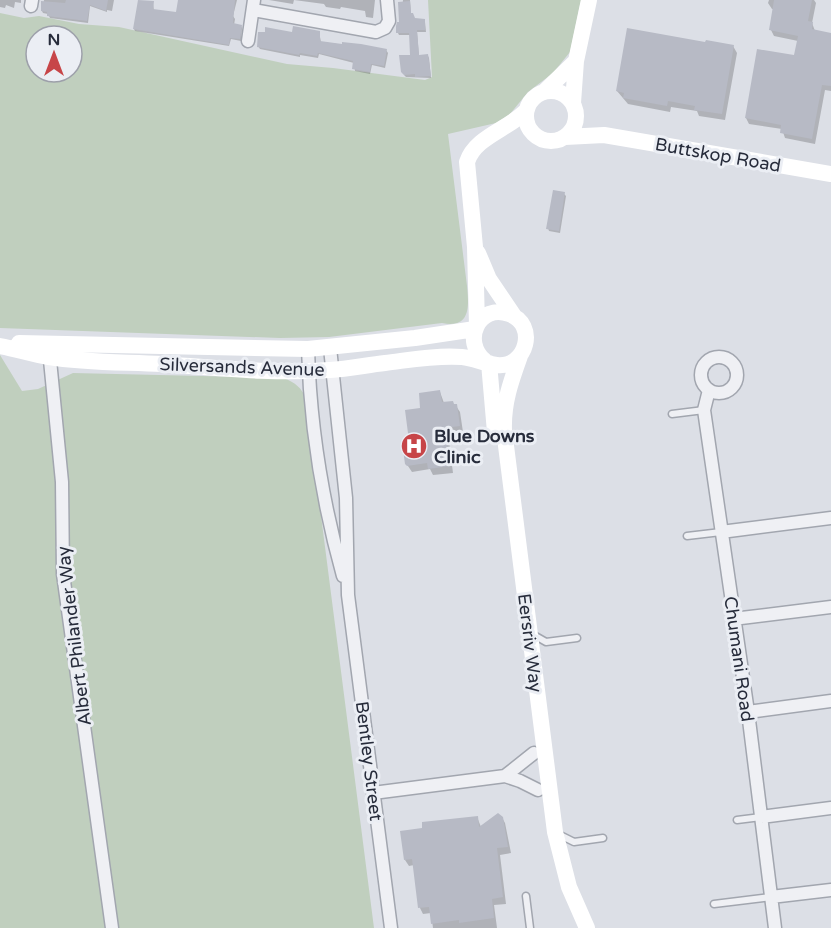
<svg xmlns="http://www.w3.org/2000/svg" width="831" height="928" font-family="'Varela Round',sans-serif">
<rect width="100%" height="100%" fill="#dcdfe6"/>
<path fill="#c0cfbe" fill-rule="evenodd" d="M428 0H581L570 52 553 73 528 92 510 114 496 123 448 134 467 286C469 306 471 329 442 323L329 337 280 338 0 328V13L24 18 39 16 79 24 119 27 287 64 333 68 425 80 432 77ZM36 36H72V72H36Z
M0 355 22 391 38 389 73 373 283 378C295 382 302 388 306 399L374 928H0Z"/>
<path fill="#0003" d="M0 0H21V3L15 2 14 8 6 5 5 8 0 7Z
M44 0H114L112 11 107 10V12L90 6 88 23 50 18 48 14 43 13 42 11Z
M180 0H237L233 16 235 19 234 25 241 26 242 28 241 41 231 39 229 46 135 31 134 29 153 3 154 11 177 14Z
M269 0H375L373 18 366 17 365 11 341 7 340 9 326 7 324 4 294 0 293 4Z
M403 0H410L411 14 415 20H424L425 22 426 32H417L419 56H428L429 58 431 78 406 77 404 75 412 56 411 35H399L398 33 401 24Z
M769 0H814L816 3 812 23 815 31 831 35V91L825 90 815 144 785 138 782 129 749 124 746 118 795 57 798 41 774 36 771 30 774 9H772L768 3Z
M319 32 321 42 386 50 388 53 385 68 372 65 370 74 355 71 354 63 319 54 318 58 300 55V57L260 49 258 46 293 33Z
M707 44 733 46 737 53 725 120 699 116 697 111 671 107 670 112 628 104 617 91Z
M564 194 566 196 560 233 549 231 548 228Z
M440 392 444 403 456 406 460 412 463 432 448 434 453 473 433 475 430 469 412 472 406 463 422 410Z
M501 816 505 823 511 853 500 855 506 904 494 905 497 928H433L431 913 423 914 420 908 414 865 409 866 405 860 424 829 477 817 481 827Z"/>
<path fill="#b7bac5" d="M66 0H108L106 11 90 5 87 21 47 16V12L41 11V1L65 3Z
M138 0 154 1 153 9 176 12 178 0H235L233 23 242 25 240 39 230 38 229 45 133 29Z
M774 0H812L808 21 813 22 812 29 831 33V86L822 85 812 139 780 133 781 125 745 118 757 49 794 55 798 36 769 30Z
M410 1 411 13H413L415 18 425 19V30H417L419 55 428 54 431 76 415 77V74L404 75 401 72 399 55H410L409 33H396V26L397 22H399L398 2Z
M293 26 320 31V41L342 44V42L361 44 387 49 384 66 371 64 370 72 352 69 353 61 318 53 317 56 300 53 299 55 257 47 258 32H265V27L292 32Z
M627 28 705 42 706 40 734 45 722 114 694 110 695 106 668 101 667 106 623 98 624 93 616 91Z
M553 190 565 192 559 231 546 229Z
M440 390 442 402 453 401 454 404H457L460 426 445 428 450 466 428 469 427 463 407 466 405 464 402 442 409 441 405 410 420 408 419 393Z
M498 813 503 817 508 847 497 848 503 897 492 899 494 918 459 923V920L431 924 429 907 418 908 412 859 404 860 400 831 422 828V822L478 816 479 827Z"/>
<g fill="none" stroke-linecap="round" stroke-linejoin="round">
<defs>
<path id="lane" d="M672 414 704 410
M687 536 721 532
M532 634 546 642 577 638
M737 820 761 817
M558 834 574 842 603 838
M526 896 530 928
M714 904 771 897"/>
<path id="street" d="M31 6 32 0
M253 10 376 32 385 28 389 21 387 0
M248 41 254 0
M330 348 346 498 348 595 391 928
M308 349C310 425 323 504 343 576
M49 350 62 482 63 574 112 928
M701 375a18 18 0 1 1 36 0a18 18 0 1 1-36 0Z
M709 390 704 410 748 712 775 928
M721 532 831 518
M733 619 831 607
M748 712 831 701
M505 776 534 753
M373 793 505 776 520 781 538 790
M761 817 831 808
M771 897 831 890"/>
</defs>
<use href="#lane" stroke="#a2a6af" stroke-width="9"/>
<use href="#street" stroke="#a2a6af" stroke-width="15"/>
<use href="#lane" stroke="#eff0f4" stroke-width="6"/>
<use href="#street" stroke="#eff0f4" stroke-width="12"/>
<path stroke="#fff" stroke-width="16" d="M526 116a25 25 0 1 1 50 0a25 25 0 1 1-50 0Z
M545 91 576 61
M573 103 576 61 589 0
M565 137 604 135 831 174
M478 253 489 279 514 316
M477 325 475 247 467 162C475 137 507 130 526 111
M19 343 308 349 415 338 475 329
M0 346C16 349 32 354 49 357 86 363 125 362 162 364 218 368 275 374 330 370 348 369 367 365 385 363 410 360 436 355 462 357 474 358 485 364 497 365 527 368 538 324 509 314 479 303 461 341 485 361
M520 356C511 381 503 403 504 430L555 832 569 887 587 928
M489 363 495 432"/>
</g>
<defs>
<symbol id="hospital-disc" viewBox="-11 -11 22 22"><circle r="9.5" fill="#c74548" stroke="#ebeef4"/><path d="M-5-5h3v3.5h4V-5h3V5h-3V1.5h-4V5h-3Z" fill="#fff"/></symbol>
</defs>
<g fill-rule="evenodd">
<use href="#hospital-disc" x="399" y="431" width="30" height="30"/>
</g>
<g text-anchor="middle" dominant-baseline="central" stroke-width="6" stroke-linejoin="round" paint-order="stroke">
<g font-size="18" fill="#272c3b" stroke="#ebeef4">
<text transform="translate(718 155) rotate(10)">Buttskop Road</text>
<text transform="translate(242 367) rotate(2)">Silversands Avenue</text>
<text transform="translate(74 636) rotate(-97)">Albert Philander Way</text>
<text transform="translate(530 643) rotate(83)">Eersriv Way</text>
<text transform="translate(739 659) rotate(82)">Chumani Road</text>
<text transform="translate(369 761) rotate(83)">Bentley Street</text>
</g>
<g font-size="18" font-weight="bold" fill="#272c3b" stroke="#ebeef4" text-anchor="start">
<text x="434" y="436">Blue Downs<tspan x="434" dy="21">Clinic</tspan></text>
</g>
</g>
<g transform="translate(54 54)"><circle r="28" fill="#ebeef4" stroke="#9da0aa" stroke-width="1.5"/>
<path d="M0-4.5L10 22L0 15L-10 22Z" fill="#c74548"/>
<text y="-9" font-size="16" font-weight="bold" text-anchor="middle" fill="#272c3b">N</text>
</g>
</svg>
